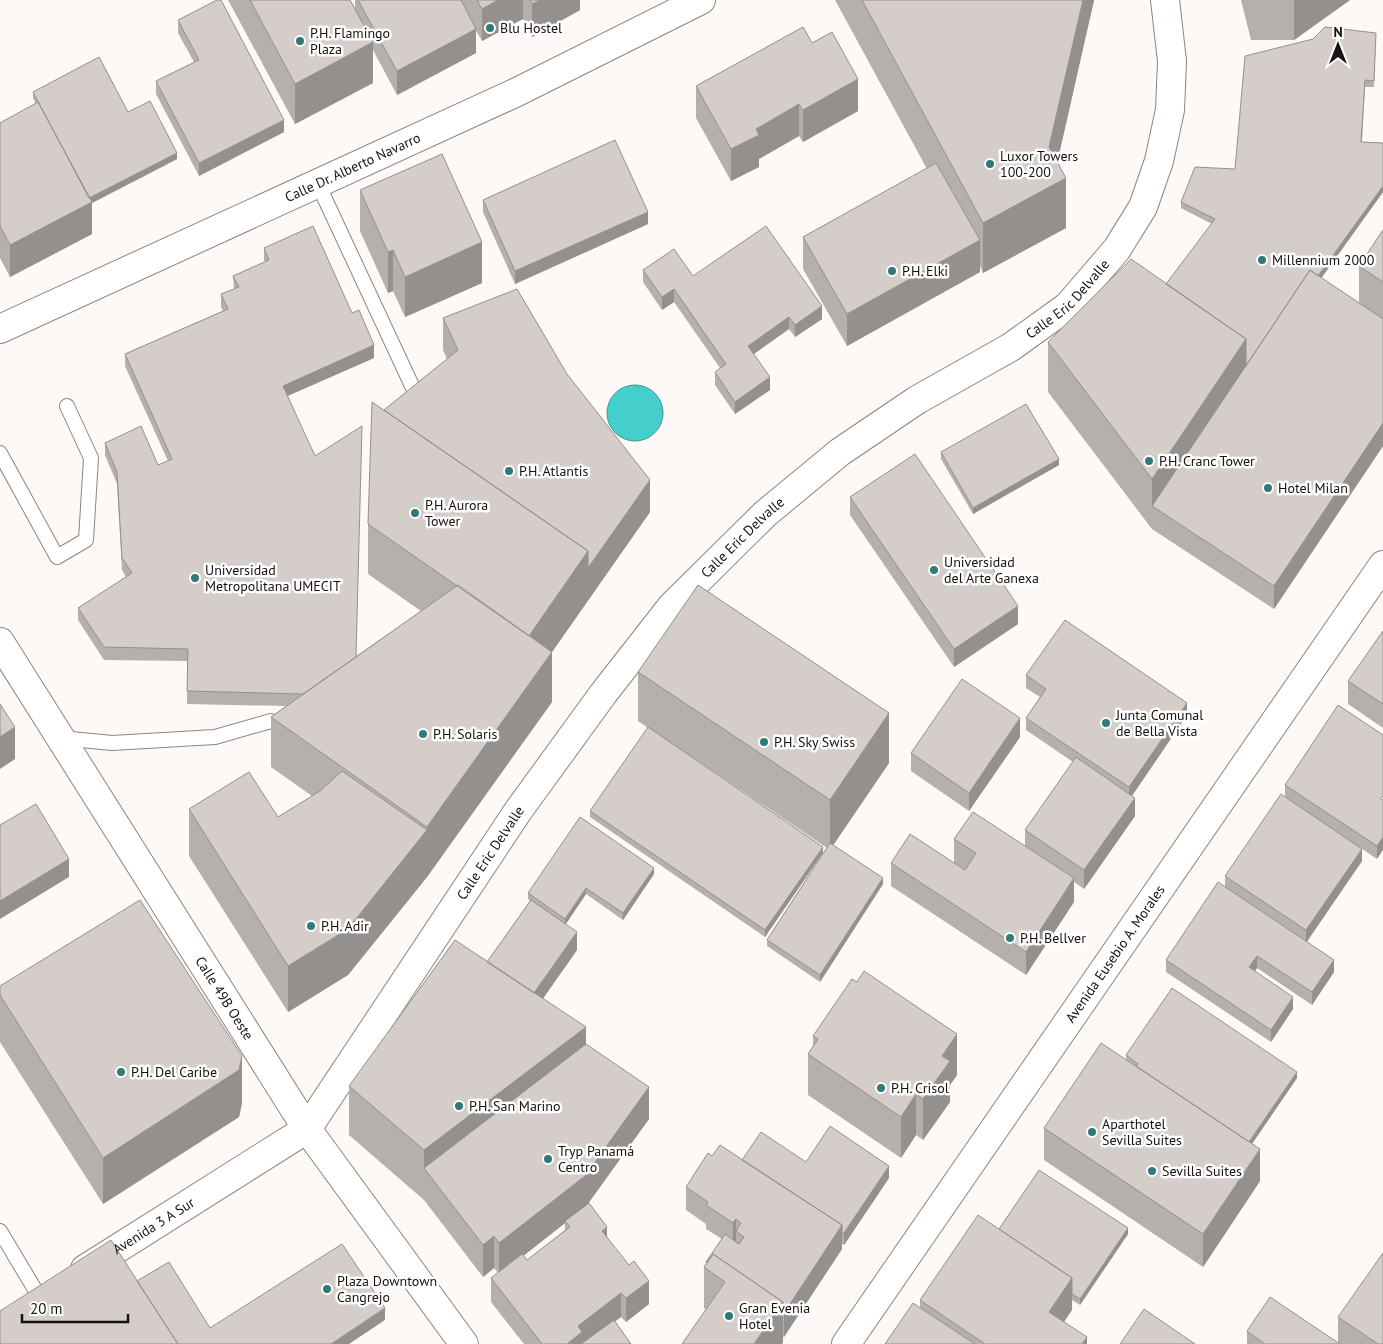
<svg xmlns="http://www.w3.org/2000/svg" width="1383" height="1344" font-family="'PT Sans',sans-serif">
<rect width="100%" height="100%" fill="#fef9f7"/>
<path fill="#45cfcc" stroke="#379694" d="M607 413a28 28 0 1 1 56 0a28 28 0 1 1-56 0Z"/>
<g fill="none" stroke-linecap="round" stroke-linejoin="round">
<defs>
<path id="service" d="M318 184 420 403
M0 453 57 557 86 540 91 458 67 406
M61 738 112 743 215 737 271 721
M0 1231 40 1298"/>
<g id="minor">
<path id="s1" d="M0 329 517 92 701 0"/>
<path id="s2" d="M0 642 307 1129 464 1344"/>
<path id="s3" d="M85 1269 307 1129 518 811 603 694 671 607 765 514 840 452 917 400 1011 347 1068 306 1117 249 1143 207 1159 161 1170 110 1172 61 1165 0"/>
</g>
<g id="tertiary">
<path id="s4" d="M846 1344 1383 565"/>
</g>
</defs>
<use href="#service" stroke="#8c8582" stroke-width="16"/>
<use href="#minor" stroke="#8c8582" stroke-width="30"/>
<use href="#tertiary" stroke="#8c8582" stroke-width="30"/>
<use href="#service" stroke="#fff" stroke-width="14"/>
<use href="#minor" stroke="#fff" stroke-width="28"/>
<use href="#tertiary" stroke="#fff" stroke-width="28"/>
</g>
<path fill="#b6b0ad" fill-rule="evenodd" d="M228 0H350L355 8V0H580V10L532 37 523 19 482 41 476 31V53L397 95 373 50V83L295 124Z
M835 0H1094L1057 162 1066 228 983 273 980 266V272L847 346 803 269V237L927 169Z
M1241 0H1350L1294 40H1251Z
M178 20 284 132 199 176 156 94V81L194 62 178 33Z
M1376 33 1374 87H1365L1362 142 1383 143V192L1321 278 1359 303V266L1383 230V446L1274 609 1152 529 1048 392V342L1166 284 1212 224 1181 208V202L1235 169Z
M812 43 858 111 803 142 799 136 759 159V167L731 181 696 118V86Z
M33 92 128 112 177 159 92 203V234L10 277 0 258V123L36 104 33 98Z
M360 190 482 283 405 317 393 291 388 293 360 231Z
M483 200 648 224 515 284 483 212Z
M264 248 352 313 374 358 287 396 356 656 421 611 368 574V524L384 410 447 359 443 350V318L567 374 650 512 552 652V702L427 877 348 975 288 1012 189 856V809L278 817 312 796 271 767V717L286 706 187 704V661L104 660 78 620V608L126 577 122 570 117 484 105 455V443L158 465 168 461 125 366V354L223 311 221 307V294L234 289 233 276 265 262 264 260Z
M643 270 693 276 822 319 795 337 789 329 754 354 770 390 735 414 715 385V372L720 368 674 302 662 310 643 282Z
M941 452 1059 465 973 514 941 459Z
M850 497 1018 624 954 667 850 515Z
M1383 631V728L1348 704V681Z
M638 672 889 763 833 845 883 884 820 982 767 946V940L827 848 673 744 823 847 765 937 590 817V811L648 728 638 721Z
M1026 675 1187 715 1132 796 1135 816 1084 889 1074 882V902L1026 975 891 886V863L965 870 954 863V839L1025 846V830L1073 762 1026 730V718L1040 697 1026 688Z
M1383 735 1377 859 1346 838 1362 861 1307 941 1334 972 1312 1005 1257 968 1255 971 1293 1009 1271 1042 1166 972V960L1225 887V876L1285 796V785Z
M1020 737 969 811 911 771V753Z
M654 874 623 920 586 894 566 924 577 950 543 998 586 1044 649 1119 587 1204 649 1304 626 1322 621 1317 615 1321 631 1344H524L491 1302V1278L498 1273 494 1268 483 1277 424 1200 349 1135V1086L487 962 530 901 528 899V893ZM565 1223V1230L527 1260 523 1256Z
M0 986 242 1103 239 1117 103 1204 0 1042Z
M813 1036 957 1075 950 1085V1102L923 1140 916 1135 901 1158 808 1095V1054L813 1046Z
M1126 1055 1297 1078 1252 1144 1260 1181 1203 1267 1044 1160V1128L1126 1059Z
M712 1156 742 1160 806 1162 889 1178 844 1245 842 1244V1249L784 1337 783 1336V1342L782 1344H682L706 1310 704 1308V1267L706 1264V1262L722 1239 706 1229V1224L686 1210V1187Z
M999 1229 1128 1234 1080 1305 1072 1300V1310L1064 1322 1087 1344H885L920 1307V1300Z
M1338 1317 1383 1344H1247V1331L1338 1343Z"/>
<path fill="#94908d" d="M498 0H523V19L482 41V9Z
M540 0H580V10L532 37V4Z
M1083 0H1094L1052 186 1066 178V228L983 273V223L1049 147Z
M1294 0H1350L1294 40Z
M476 29V53L397 95V71Z
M373 42V83L295 124V84Z
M858 79V111L803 142V110Z
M799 104V136L759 159V167L731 181V149L756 129Z
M284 120V132L199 176V163Z
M177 153V159L92 203V234L10 277V245L88 199Z
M1383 186V192L1310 294 1152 506V479L1246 339 1310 288Z
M648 212V224L515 284V271Z
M980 240V272L847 346V314Z
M482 242V283L405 317V277Z
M393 250V291L388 293V252Z
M674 289V302L662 310V297Z
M822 306V319L795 337V325Z
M789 317V329L748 358V346Z
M374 345V358L283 398V386Z
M770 377V390L735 414V402Z
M1383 423V446L1274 609V586Z
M1059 459V465L973 514V508Z
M650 480V512L552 652V702L427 877 348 975 288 1012V966L427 830V827L529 636 588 551Z
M1018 606V624L954 667V649Z
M1187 703V715L1129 800V787Z
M889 713V763L830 850V800Z
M1020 718V737L969 811V793Z
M15 727V759L0 769V737Z
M1135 798V816L1084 889V870Z
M1383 837V850L1377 859V846Z
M823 847V853L765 937V930Z
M1362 849V861L1306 943V930Z
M69 859V877L0 919V901Z
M654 868V874L623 920V913Z
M883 878V884L820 982V975Z
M1074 878V902L1026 975V952Z
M586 888V894L565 925V919Z
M577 932V950L528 1020V1002Z
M1257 956V968L1249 980V967Z
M1334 960V972L1312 1005V992Z
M1293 997V1009L1271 1042V1030Z
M586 1027V1076L424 1168V1150Z
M957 1034V1075L950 1085V1102L923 1140V1099L942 1056Z
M242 1056V1103L239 1117 103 1204V1158Z
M1297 1072V1078L1240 1161V1155Z
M649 1087V1119L585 1208 565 1221V1223L499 1275V1243Z
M916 1094V1135L901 1158V1117Z
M1260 1149V1181L1203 1267V1234Z
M889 1166V1178L844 1245V1233Z
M736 1219V1242L733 1246V1223Z
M842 1225V1249L784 1337V1313Z
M607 1227V1250L602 1231Z
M1128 1228V1234L1080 1305V1299Z
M494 1236V1268L483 1277V1245Z
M1072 1278V1310L1049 1344V1312Z
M649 1281V1304L626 1322V1298Z
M621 1293V1317L585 1344H567L578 1326Z
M783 1302V1342L782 1344H754Z
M385 1308V1320L349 1344H331Z
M1087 1337V1344H1082Z"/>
<path fill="#d4cdc9" stroke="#94908d" d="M217 0H221L284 120 199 163 156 81 199 60 178 20Z
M250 0H350L373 42 295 84Z
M358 0H461L476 29 397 71Z
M477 0H498L482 9Z
M530 0H540L532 4Z
M862 0H1083L1049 147 1066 178 983 223Z
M803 27 812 43 832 32 858 79 803 110 799 104 756 129 759 135 731 149 696 86Z
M1325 27 1376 33 1374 81 1365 80 1361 142 1383 143V186L1318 276 1310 270 1246 366V339L1166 284 1215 219 1181 202 1195 167 1235 169 1245 56 1313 39Z
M99 57 128 112 150 101 177 153 89 198 33 92Z
M38 102 92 202 10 245 0 226V123Z
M615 140 648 212 515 271 483 200Z
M442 154 482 242 405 277 393 250 388 252 360 190Z
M936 163 980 240 847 314 803 237Z
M313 226 352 313 359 310 374 345 283 386 315 456 362 426 356 657 303 694 187 691 188 649 104 647 78 608 132 573 122 558 117 472 105 443 141 426 158 465 172 459 125 354 228 309 221 294 239 287 233 276 269 260 264 248Z
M766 226 822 306 795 325 789 317 748 346 770 377 735 402 715 372 726 364 674 289 662 297 643 270 674 249 693 276Z
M1383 230V282L1359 266Z
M1131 259 1246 339 1152 479 1048 342Z
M1310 270 1383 319V423L1274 586 1152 506Z
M517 289 567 374 650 480 588 568V551L384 410 458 350 443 318Z
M372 402 588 551 529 636 368 524Z
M1026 404 1059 459 973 508 941 452Z
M915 454 1018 606 954 649 850 497Z
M458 585 552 652 427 827 271 717Z
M698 585 889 713 830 800 638 672Z
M1065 620 1187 703 1129 787 1026 718 1046 689 1026 675Z
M1383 631V704L1348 681Z
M962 679 1020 718 969 793 911 753Z
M0 704 15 727 0 737Z
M1338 705 1383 735V796L1381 799 1383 800V837L1377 846 1285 785Z
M648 727 823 847 765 930 590 811Z
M1076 757 1135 798 1084 870 1025 830Z
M342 771 427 830 348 929 288 966 189 809 249 772 278 817 320 791Z
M1281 794 1362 849 1306 930 1225 876Z
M36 804 69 859 0 901V825Z
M973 812 1074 878 1026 952 891 863 910 834 965 870 976 853 954 839Z
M580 817 654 868 623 913 586 888 565 919 528 893Z
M830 843 883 878 820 975 767 940Z
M1218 882 1334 960 1312 992 1257 956 1249 967 1293 997 1271 1030 1166 960Z
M140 900 242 1056 239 1070 103 1158 0 995V986Z
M531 900 577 932 534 993 487 962Z
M455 940 586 1027 424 1150 349 1086Z
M864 971 957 1034 942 1056 950 1061 923 1099 916 1094 901 1117 808 1054 818 1039 813 1036 852 979 857 982Z
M1172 988 1297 1072 1249 1142 1136 1066 1138 1064 1126 1055Z
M1101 1043 1260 1149 1203 1234 1044 1128Z
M586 1044 649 1087 585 1176 499 1243 494 1236 483 1245 424 1168Z
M830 1126 889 1166 844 1233 842 1232V1225L742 1160 761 1132 806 1162Z
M720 1145 842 1225 784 1313 783 1302 713 1254 707 1263 706 1262 725 1234 739 1244 744 1237 736 1231 741 1223 736 1219 733 1223 706 1205 708 1202 686 1187 708 1153 712 1156Z
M1039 1170 1128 1228 1080 1299 1072 1294V1278L999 1229Z
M589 1203 607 1227 602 1231 629 1265 634 1261 649 1281 626 1298 621 1293 578 1326 582 1332 567 1344H542L491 1278 522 1254 527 1260 570 1227 565 1221Z
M978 1215 1072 1278 1049 1312 1087 1337 1082 1344H985L920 1300Z
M111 1240 178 1344H0V1311Z
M342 1244 385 1308 331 1344H178L137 1281 169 1262 210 1328Z
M1383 1253V1344H1378L1338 1317Z
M713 1254 783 1302 754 1344H682L725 1282 704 1267Z
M1270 1297 1340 1344H1265L1247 1331Z
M913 1303 975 1344H885Z
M1144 1309 1195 1344H1120Z
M614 1320 631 1344H581Z"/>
<g fill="#317a78" stroke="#fff" stroke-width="2">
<circle cx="490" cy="28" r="5"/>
<circle cx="300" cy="41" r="5"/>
<circle cx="990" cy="164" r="5"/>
<circle cx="1262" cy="260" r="5"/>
<circle cx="892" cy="271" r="5"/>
<circle cx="1149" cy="461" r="5"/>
<circle cx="509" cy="471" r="5"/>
<circle cx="1268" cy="488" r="5"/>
<circle cx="415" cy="513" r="5"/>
<circle cx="934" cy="570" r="5"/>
<circle cx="195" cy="578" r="5"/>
<circle cx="1106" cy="723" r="5"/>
<circle cx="423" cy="734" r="5"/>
<circle cx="764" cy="742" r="5"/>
<circle cx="311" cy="926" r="5"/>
<circle cx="1010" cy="938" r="5"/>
<circle cx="121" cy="1072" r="5"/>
<circle cx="881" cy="1088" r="5"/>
<circle cx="459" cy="1106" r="5"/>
<circle cx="1092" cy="1132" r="5"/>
<circle cx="548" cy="1159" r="5"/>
<circle cx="1152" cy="1171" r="5"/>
<circle cx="327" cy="1289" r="5"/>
<circle cx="729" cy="1316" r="5"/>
</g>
<g text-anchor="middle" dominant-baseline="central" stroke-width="5" stroke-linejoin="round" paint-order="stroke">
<g font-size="14" fill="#151211" stroke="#fff" text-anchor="start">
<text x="500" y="28">Blu Hostel</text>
<text x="310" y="33">P.H. Flamingo<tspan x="310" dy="16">Plaza</tspan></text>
<text x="1000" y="156">Luxor Towers<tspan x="1000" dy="16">100-200</tspan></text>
<text x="1272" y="260">Millennium 2000</text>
<text x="902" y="271">P.H. Elki</text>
<text x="1159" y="461">P.H. Cranc Tower</text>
<text x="519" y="471">P.H. Atlantis</text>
<text x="1278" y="488">Hotel Milan</text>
<text x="425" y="505">P.H. Aurora<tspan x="425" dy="16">Tower</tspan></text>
<text x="944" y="562">Universidad<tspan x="944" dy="16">del Arte Ganexa</tspan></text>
<text x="205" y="570">Universidad<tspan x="205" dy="16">Metropolitana UMECIT</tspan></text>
<text x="1116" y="715">Junta Comunal<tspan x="1116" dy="16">de Bella Vista</tspan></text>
<text x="433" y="734">P.H. Solaris</text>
<text x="774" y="742">P.H. Sky Swiss</text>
<text x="321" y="926">P.H. Adir</text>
<text x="1020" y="938">P.H. Bellver</text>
<text x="131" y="1072">P.H. Del Caribe</text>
<text x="891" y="1088">P.H. Crisol</text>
<text x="469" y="1106">P.H. San Marino</text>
<text x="1102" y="1124">Aparthotel<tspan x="1102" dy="16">Sevilla Suites</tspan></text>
<text x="558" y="1151">Tryp Panamá<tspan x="558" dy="16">Centro</tspan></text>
<text x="1162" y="1171">Sevilla Suites</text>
<text x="337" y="1281">Plaza Downtown<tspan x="337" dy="16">Cangrejo</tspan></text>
<text x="739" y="1308">Gran Evenia<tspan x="739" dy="16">Hotel</tspan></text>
</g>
<g font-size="14" fill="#151211" stroke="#fff">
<text stroke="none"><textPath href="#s1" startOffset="388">Calle Dr. Alberto Navarro</textPath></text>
<text stroke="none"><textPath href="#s3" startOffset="1404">Calle Eric Delvalle</textPath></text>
<text stroke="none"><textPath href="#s3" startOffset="999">Calle Eric Delvalle</textPath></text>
<text stroke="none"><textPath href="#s3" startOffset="594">Calle Eric Delvalle</textPath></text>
<text stroke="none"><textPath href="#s4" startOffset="474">Avenida Eusebio A. Morales</textPath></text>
<text stroke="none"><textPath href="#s2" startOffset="421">Calle 49B Oeste</textPath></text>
<text stroke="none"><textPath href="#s3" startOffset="81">Avenida 3 A Sur</textPath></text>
</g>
</g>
<g transform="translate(1338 45)" stroke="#ffffff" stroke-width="4" paint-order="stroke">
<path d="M0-4L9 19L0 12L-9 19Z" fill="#151211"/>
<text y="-8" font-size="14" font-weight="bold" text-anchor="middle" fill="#151211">N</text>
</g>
<path d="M22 1314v8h106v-8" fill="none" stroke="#151211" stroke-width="2.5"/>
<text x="30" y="1314" font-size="15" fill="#151211" stroke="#ffffff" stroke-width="4" paint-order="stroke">20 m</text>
</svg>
